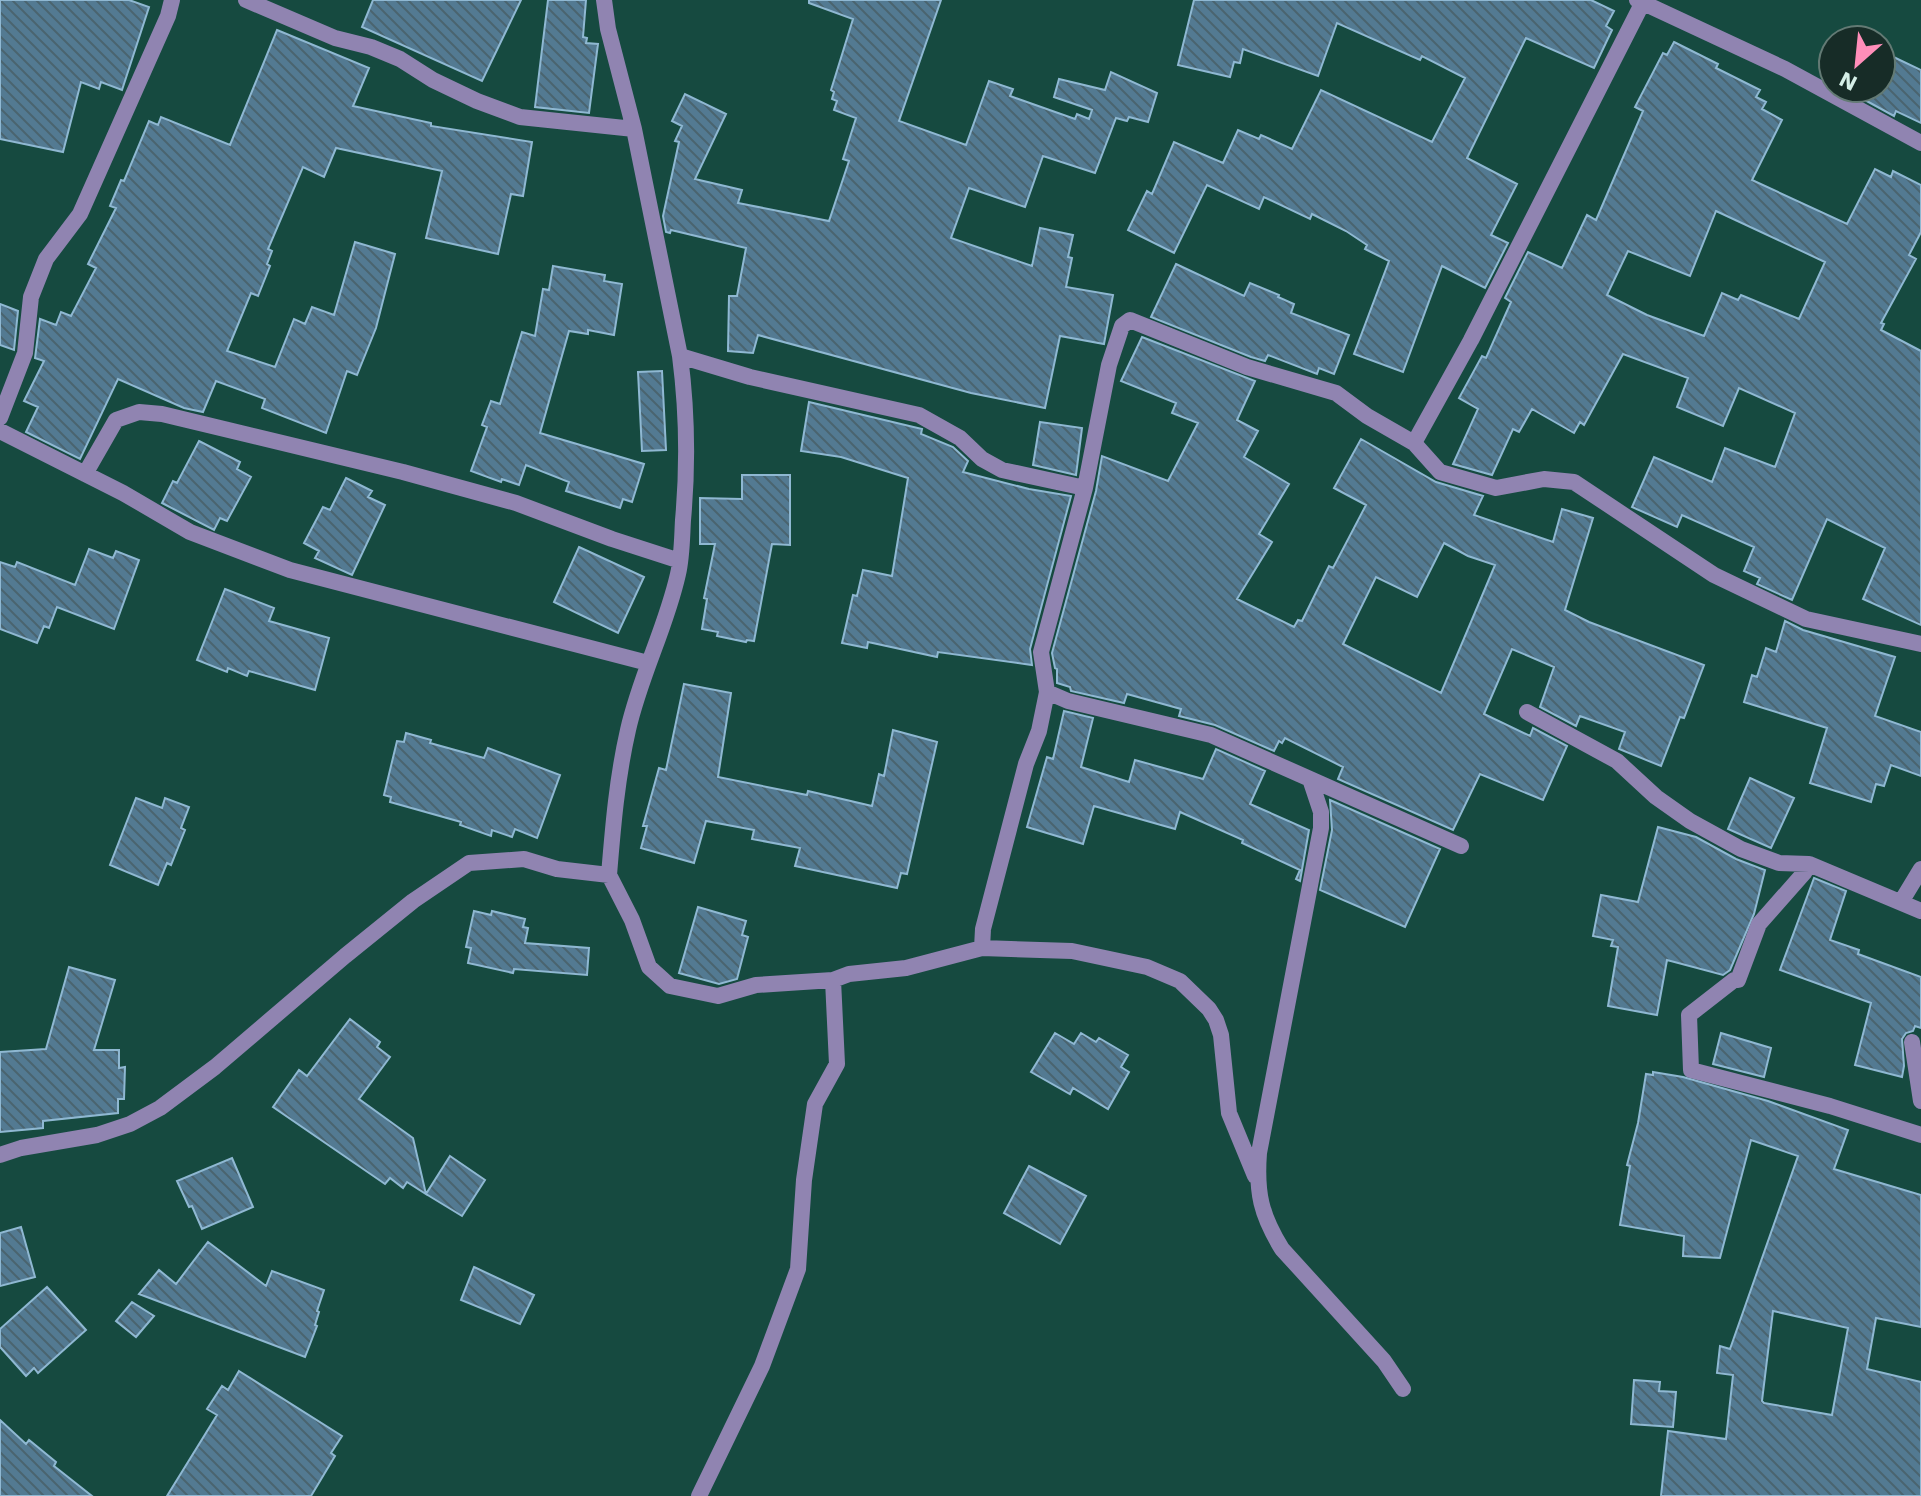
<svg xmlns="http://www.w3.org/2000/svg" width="1921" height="1496" font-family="'Work Sans',sans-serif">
<defs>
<pattern id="building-back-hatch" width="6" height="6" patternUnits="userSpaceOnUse" patternTransform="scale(2)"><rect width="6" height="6" fill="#537a92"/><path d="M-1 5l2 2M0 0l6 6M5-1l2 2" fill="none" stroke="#4a646f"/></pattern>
</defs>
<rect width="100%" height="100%" fill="#164a40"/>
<path fill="url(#building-back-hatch)" stroke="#8fb8d2" stroke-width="2" fill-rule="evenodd" d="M0 0H129L149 7 122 90 101 82 99 89 81 82 63 152 0 139Z
M373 0H521L482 81 362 27Z
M548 0H586L583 37 587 38 586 43 598 44 589 113 535 107Z
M809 0H941L899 121 966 145 989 81 1013 89 1010 96 1075 119 1077 114 1089 119 1092 110 1054 97 1059 79 1105 90 1111 72 1157 93 1148 122 1129 117 1127 121 1116 118 1095 173 1043 156 1025 207 969 188 951 238 1032 266 1040 228 1073 235 1068 257 1072 258 1066 287 1113 295 1104 344 1060 336 1045 408 971 393 758 335 753 353 728 351 729 296H737L746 248 671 230 670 233 666 232 663 216 679 142 675 141 682 126 672 121 685 94 726 114 695 179 742 190 738 203 829 221 849 161 843 159 856 118 834 110 837 101 832 99 834 92 831 90 853 19 809 3Z
M1194 0H1591L1614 11 1606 26 1612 30 1594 68 1526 38 1467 158 1517 184 1491 235 1508 243 1485 288 1442 266 1403 372 1354 354 1389 261 1365 249 1367 245 1346 231 1312 214 1310 219 1264 197 1259 209 1207 185 1174 253 1128 230 1147 191 1152 194 1174 142 1223 163 1238 130 1259 139 1261 135 1292 149 1321 90 1432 142 1465 78 1422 56 1420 60 1337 23 1318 76 1243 49 1240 63 1234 62 1230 77 1178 65Z
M277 30 369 68 353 106 431 123V126L532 142 523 196 511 194 498 254 426 238 442 171 336 148 324 177 303 167 268 249 272 251 267 264 270 266 258 296 251 293 227 351 275 367 294 319 305 324 312 307 334 315 355 242 395 254 376 328 357 375 347 371 326 433 262 408 265 399 216 381 203 412 184 408 118 379 80 459 26 432 38 407 24 401 44 361 35 358 40 319 56 325 61 312 71 316 96 268 88 264 116 208 110 206 121 180 124 181 149 121 158 125 161 117 230 145Z
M1674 42 1718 64 1716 68 1760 90 1756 97 1766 102 1762 109 1782 120 1752 180 1847 224 1875 169 1891 177 1893 171 1921 185V232L1909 255 1916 259 1881 323 1884 324 1881 330 1921 351V625L1863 599 1885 548 1827 519 1792 600 1757 584 1760 578 1744 571 1754 547 1682 515 1677 527 1632 507 1654 457 1712 482 1725 448 1775 467 1795 413 1739 388 1723 426 1677 407 1688 378 1623 354 1584 425 1580 422 1574 433 1532 409 1519 432 1513 429 1492 475 1453 464 1478 409 1459 398 1482 356 1486 358 1511 302 1505 298 1528 252 1562 268 1587 215 1596 220 1643 111 1635 107 1663 53 1667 55ZM1716 211 1825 262 1799 319 1741 295 1738 300 1722 293 1704 336 1647 315 1607 295 1628 251 1690 276Z
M1881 51 1921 70V123L1896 111 1894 116 1843 88H1881Z
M1176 264 1244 296 1250 283 1279 295 1278 297 1294 304 1291 313 1349 335 1334 374 1319 368 1317 374 1268 355 1265 361 1251 357 1151 317Z
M553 266 605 275 604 281 622 284 614 335 588 330V334L569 331 540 433 644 464 632 502 623 499 620 508 566 491 569 482 526 465 519 485 502 479 501 482 471 471 487 427 482 425 491 401 500 404 522 332 535 336 543 289 549 290Z
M0 304 18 311 14 350 0 345Z
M1142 337 1255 381 1237 420 1258 431 1244 457 1289 484 1259 534 1272 542 1237 599 1294 627 1298 620 1302 621 1329 566 1333 568 1366 505 1334 488 1361 439 1436 482 1483 496 1474 515 1553 542 1562 509 1593 518 1565 610 1589 622 1704 665 1684 718 1680 717 1661 766 1619 749 1625 732 1580 716 1576 726 1540 707 1554 667 1512 649 1484 714 1530 736 1533 728 1567 746 1543 800 1480 774 1453 830 1338 779 1343 767 1285 738 1282 743 1279 741 1274 751 1215 725 1179 716 1181 709 1127 694 1124 703 1071 691 1070 687 1057 683V669L1055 668 1052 653 1096 491 1102 456 1168 481 1198 423 1172 413 1176 403 1121 381ZM1444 543 1468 556 1495 565 1441 693 1343 644 1376 577 1417 597Z
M662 371 666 450 642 451 638 372Z
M809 402 922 429 921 434 953 447 968 461 963 472 1029 489 1071 496 1030 649 1032 665 938 652 937 657 868 642 867 648 842 643 853 595 857 596 863 570 892 576 908 478 841 457 801 451Z
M1040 422 1082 428 1076 475 1033 465Z
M199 441 240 462 237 469 251 477 227 521 220 518 214 530 162 503 173 481 177 483Z
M742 475H790V545L772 544 754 641 747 640 746 642 717 636 718 632 702 629 707 599 704 598 715 544H700V498L742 499Z
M346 478 372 491 368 497 385 505 352 575 315 558 319 551 304 543 323 507 330 510Z
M579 547 644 577 618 633 554 602Z
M89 549 113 558 116 551 139 560 114 629 57 607 49 628 44 626 37 643 0 629V562L15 567 17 562 75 585Z
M225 589 274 608 269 621 329 638 315 690 249 671 247 676 228 668 227 672 197 660Z
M1785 621 1803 630 1895 657 1875 716 1921 732V776L1891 765 1884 786 1876 784 1871 802 1810 783 1827 728 1744 702 1752 675 1757 677 1766 648 1776 652Z
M684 684 731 693 718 777 807 795 808 791 872 806 879 774 884 776 893 730 937 742 907 874 901 873 897 888 795 866 800 848 752 839 754 830 706 821 694 863 641 848 647 826H643L659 768 666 770Z
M1064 711 1093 718 1081 767 1129 782 1135 760 1203 779 1216 749 1265 771 1250 804 1309 830 1300 881 1296 879 1300 870 1242 843 1243 840 1180 812 1175 829 1094 806 1083 844 1027 827 1047 757 1053 759Z
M406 733 431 740 430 743 484 758 488 748 560 775 537 838 515 829 512 837 492 830 491 836 460 825 461 822 390 802 391 797 384 795 397 741 404 742Z
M1750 778 1794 798 1771 848 1728 829Z
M136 798 162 808 165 798 189 807 181 828 185 830 171 865 167 863 158 885 110 865Z
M1330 800 1440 849 1405 927 1320 890 1332 830Z
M1658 827 1696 837 1736 859 1765 870 1754 914 1730 970 1723 975 1667 960 1657 1015 1608 1006 1618 947 1611 946 1613 940 1593 936 1601 895 1638 902Z
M1814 878 1846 891 1830 940 1859 950 1858 954 1921 977V1028L1915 1026 1913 1031 1906 1033 1902 1039 1904 1066 1902 1077 1855 1065 1871 1003 1780 970Z
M698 907 746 921 742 935 748 937 737 979 719 984 679 973Z
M474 911 491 915 492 911 525 919 523 927 528 928 525 943 589 948 587 975 514 969 513 973 468 963 471 948 466 947Z
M69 967 115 980 94 1050H119V1068L125 1067 124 1099H118V1113L43 1121V1128L0 1132V1052L46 1049Z
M350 1019 380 1042 377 1047 390 1057 359 1099 413 1138 426 1194 407 1182 403 1188 390 1178 385 1184 273 1107 299 1070 307 1076Z
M1055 1033 1074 1044 1081 1033 1096 1042 1099 1038 1128 1055 1121 1067 1129 1072 1108 1109 1073 1088 1070 1094 1031 1072Z
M1721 1033 1771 1048 1764 1077 1713 1064Z
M1653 1072 1683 1077 1768 1101 1848 1130 1834 1169 1921 1195V1327L1876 1318 1867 1369 1921 1382V1496H1661L1668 1431 1726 1439 1733 1375 1717 1373 1720 1346 1730 1349 1798 1156 1751 1140 1720 1258 1683 1256 1684 1236 1620 1225 1630 1166 1627 1165 1638 1123 1646 1074 1653 1075ZM1773 1311 1848 1328 1832 1415 1764 1403 1762 1401Z
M450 1156 485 1180 462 1216 426 1194Z
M232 1158 253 1207 202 1229 192 1206 189 1207 177 1181Z
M1029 1166 1086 1196 1060 1244 1004 1213Z
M21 1227 35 1277 0 1286V1233Z
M208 1242 266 1286 272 1271 324 1290 317 1311 319 1312 315 1325 317 1326 305 1357 139 1294 159 1270 176 1284Z
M474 1267 534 1295 520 1324 461 1300Z
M47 1287 86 1330 38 1373 34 1368 26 1376 0 1347V1329Z
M132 1302 154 1316 136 1337 116 1321Z
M239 1371 342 1436 331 1453 335 1456 311 1496H167L217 1415 207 1409 222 1386 228 1390Z
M1634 1380 1660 1382 1659 1391 1676 1392 1673 1427 1631 1424Z
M0 1420 26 1444 29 1440 56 1462 54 1466 92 1496H0Z"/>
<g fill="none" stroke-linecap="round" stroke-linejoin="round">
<path stroke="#9084b1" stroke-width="16" d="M1912 1042 1921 1101"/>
<path stroke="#9084b1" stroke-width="16" d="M246 0 335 38 371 47 400 59 433 80 477 101 520 117 634 129
M604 0 608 29 634 129 680 356 750 377 919 415 960 438 982 459 1002 470 1085 488
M1637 0 1785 69 1921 143
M0 418 25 353 31 297 46 259 80 214 168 16 172 0
M0 431 123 493 190 532 290 570 648 663
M1414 443 1471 340 1642 4
M85 474 116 420 139 412 162 414 403 472 516 503 612 539 680 561
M1047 692 1068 701 1211 735 1461 846
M1527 712 1617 761 1656 797 1690 821 1741 849 1779 863 1809 864 1921 911
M1310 779 1321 812V828L1259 1153C1256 1193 1261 1215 1282 1249L1384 1361 1403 1389
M1809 864 1804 873 1759 924 1738 980H1734L1689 1015 1691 1070 1830 1106 1921 1135
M609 875 632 920 649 967 670 986 718 996 756 985 833 980 837 1064 815 1104 804 1180 798 1269 762 1366 699 1496
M1901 902 1921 869
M982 948 983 929 1026 764 1039 731 1047 692 1041 652 1085 488 1109 365 1122 326 1130 320 1247 367 1336 393 1367 416 1414 443 1440 472 1496 488 1544 479 1574 482 1714 575 1806 619 1921 644
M833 980 849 974 906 968 982 948 1072 951 1147 967 1180 981 1209 1009 1216 1020 1221 1035 1229 1113 1255 1176
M0 1155 21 1148 97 1135 130 1124 160 1108 215 1067 345 956 413 901 469 863 524 859 557 869 609 875C613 826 617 778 628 730 640 676 666 628 678 574 682 557 682 538 683 520 688 465 687 410 680 356"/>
</g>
<g transform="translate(1857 64) rotate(207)"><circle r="38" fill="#172c27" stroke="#637a74" stroke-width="2"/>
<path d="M0-6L14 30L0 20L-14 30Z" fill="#ff8eb9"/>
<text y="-12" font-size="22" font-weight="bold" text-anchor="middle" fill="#d5efe7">N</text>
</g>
</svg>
